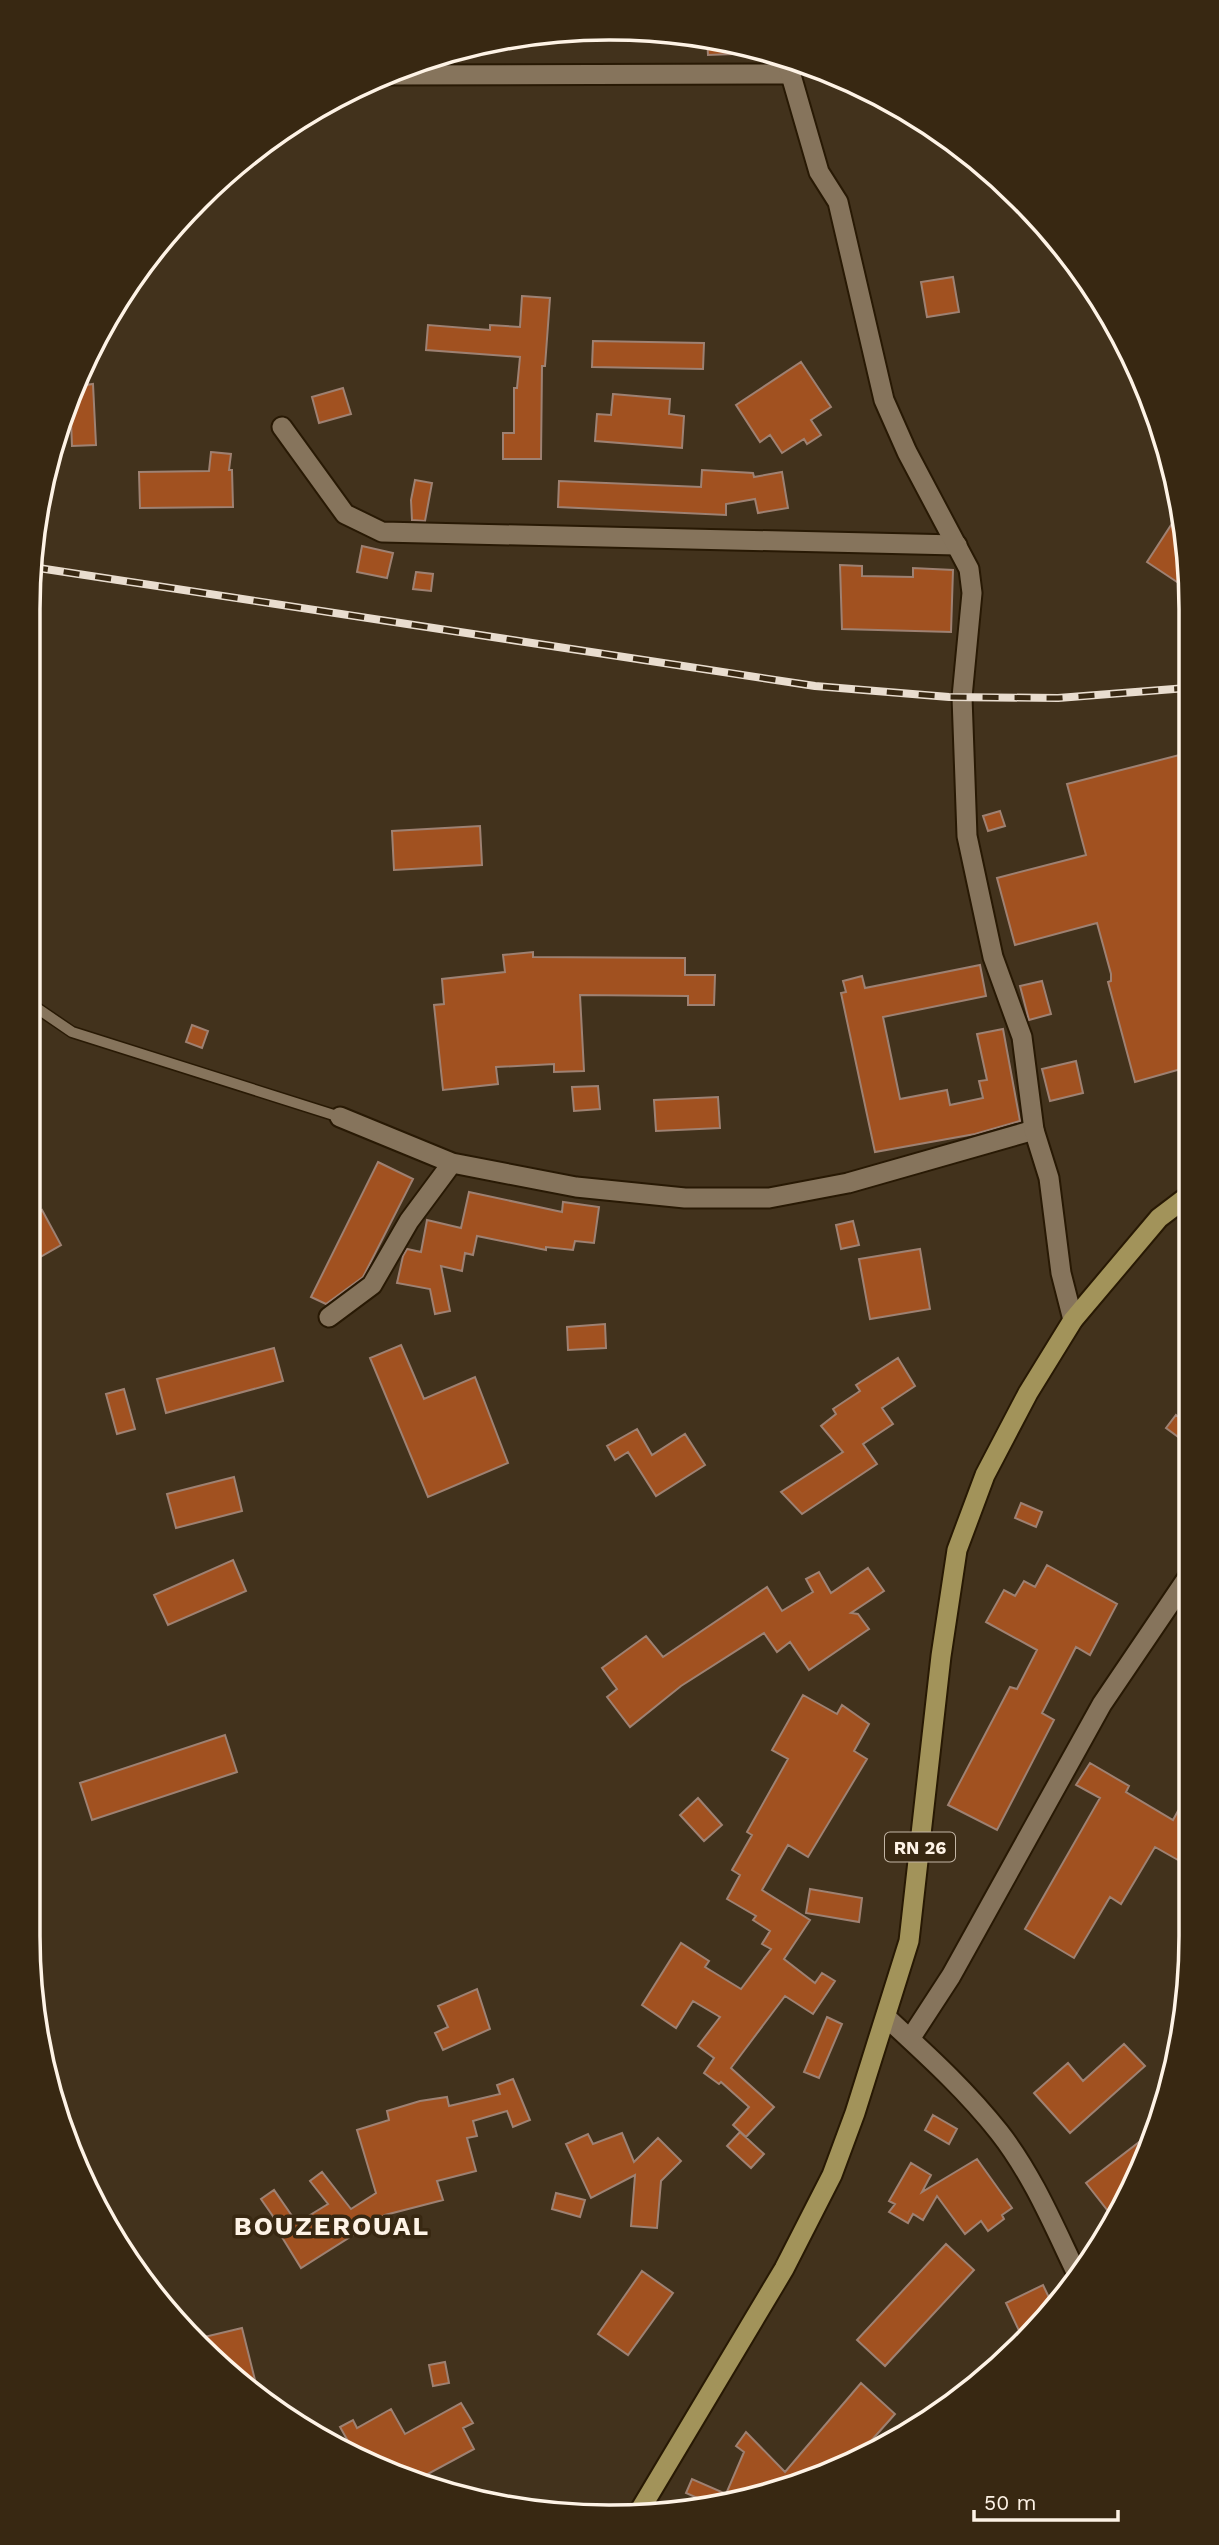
<svg xmlns="http://www.w3.org/2000/svg" width="1219" height="2545" font-family="'Work Sans',sans-serif">
<rect width="100%" height="100%" fill="#42321c"/>
<path fill="#a15120" stroke="#9e8172" stroke-width="2" d="M707 38 723 39 760 53 708 55Z
M953 277 959 312 927 317 921 282Z
M522 296 550 298 545 366H542L541 459H503V433H514V388H517L520 357 426 350 428 325 490 330V325L520 327Z
M593 341 704 343 703 369 592 367Z
M801 362 831 407 811 420 821 435 807 444 804 439 782 453 770 435 760 442 736 405Z
M93 384 96 445 72 446 70 395 72 387Z
M343 388 351 414 319 423 312 397Z
M613 394 670 399 669 414 684 416 682 448 595 441 597 414 611 415Z
M211 452 231 454 229 470H232L233 507 140 508 139 472 209 471Z
M702 470 753 473 754 477 782 472 788 508 758 513 755 499 726 504V515L558 507 559 481 701 487Z
M415 480 432 483 425 521 412 520 411 500Z
M1173 522 1186 533V588L1147 562Z
M362 546 393 553 387 578 357 572Z
M840 565 862 566V576L913 577V568L953 570 951 632 842 629Z
M416 572 433 574 431 591 413 589Z
M1187 753 1188 1067 1135 1082 1108 982 1111 981V974L1097 923 1015 945 997 878 1086 855 1067 784Z
M1000 811 1005 826 988 831 983 816Z
M480 826 482 865 394 870 392 831Z
M533 952V957L685 958V975H715L714 1005H688V996L580 995 584 1071 554 1072V1064L496 1067 498 1084 443 1090 434 1005 444 1004 442 979 505 972 503 955Z
M980 965 986 996 883 1017 900 1099 947 1090 950 1105 983 1098 979 1081 987 1080 977 1034 1003 1029 1020 1121 975 1134 875 1152 841 993 846 992 843 981 862 976 865 988Z
M1042 981 1051 1014 1029 1020 1020 986Z
M192 1025 208 1031 202 1048 186 1042Z
M1076 1061 1083 1093 1050 1101 1042 1069Z
M598 1086 600 1109 574 1111 572 1087Z
M718 1097 720 1128 656 1131 654 1100Z
M378 1162 413 1179 363 1277 326 1304 311 1297Z
M469 1192 562 1212 563 1202 599 1207 594 1243 575 1241 573 1250 546 1247V1250L477 1236 473 1255 465 1253 462 1271 441 1266 450 1311 435 1314 430 1289 397 1283 403 1256 407 1249 421 1252 427 1220 461 1228Z
M42 1210 61 1245 28 1264V1218Z
M853 1221 859 1245 841 1249 836 1225Z
M920 1249 930 1309 870 1319 859 1259Z
M605 1324 606 1348 568 1350 567 1327Z
M401 1345 424 1399 475 1377 508 1463 428 1497 370 1358Z
M274 1348 283 1381 166 1413 157 1379Z
M898 1358 915 1386 882 1408 893 1424 863 1444 877 1464 802 1514 781 1492 843 1452 821 1426 836 1414 833 1409 860 1391 856 1385Z
M124 1389 135 1429 117 1434 106 1394Z
M1176 1415 1189 1425 1181 1439 1166 1428Z
M637 1429 652 1455 685 1434 705 1465 656 1496 628 1452 615 1460 607 1446Z
M234 1477 242 1511 176 1528 167 1494Z
M1021 1503 1042 1512 1036 1527 1015 1518Z
M233 1560 246 1591 168 1625 154 1595Z
M1047 1565 1117 1604 1090 1655 1076 1647 1042 1713 1054 1720 997 1830 948 1805 1010 1687 1017 1689 1037 1650 986 1622 1004 1590 1015 1596 1024 1581 1035 1587Z
M868 1568 884 1591 851 1613 858 1614 869 1629 809 1670 790 1642 777 1652 764 1633 681 1686 630 1727 607 1697 617 1689 602 1668 646 1636 663 1657 767 1587 782 1611 813 1592 806 1579 819 1572 831 1593Z
M803 1695 837 1714 842 1705 869 1724 854 1751 867 1759 808 1857 788 1845 762 1890 810 1920 784 1959 815 1983 822 1973 835 1981 813 2014 785 1996 731 2068 774 2107 746 2137 733 2125 749 2107 721 2082 719 2084 704 2073 714 2058 698 2046 720 2017 693 2001 676 2028 642 2005 681 1943 709 1961 705 1967 741 1989 771 1949 762 1944 770 1931 753 1920 756 1916 727 1899 740 1875 732 1870 752 1835 747 1832 788 1759 772 1750Z
M225 1735 237 1772 92 1820 80 1783Z
M1090 1763 1129 1786 1126 1792 1173 1820 1178 1811 1191 1819V1839L1178 1860 1155 1847 1121 1904 1110 1897 1074 1958 1025 1929 1100 1798 1076 1785Z
M698 1798 722 1825 704 1841 680 1815Z
M810 1889 862 1898 859 1922 806 1913Z
M477 1989 490 2029 443 2050 435 2033 448 2027 438 2006Z
M827 2017 842 2024 819 2078 804 2072Z
M1124 2044 1145 2066 1070 2133 1034 2093 1068 2063 1083 2081Z
M513 2079 530 2120 513 2127 507 2111 473 2121 477 2136 467 2138 476 2171 437 2181 443 2200 385 2215 301 2268 280 2234 284 2232 261 2199 274 2190 297 2223 328 2204 310 2181 322 2172 351 2209 376 2193 357 2130 389 2120 387 2111 420 2101 447 2097 449 2106 500 2094 497 2085Z
M933 2115 957 2129 949 2144 925 2130Z
M1156 2129 1147 2158 1120 2201 1108 2211 1086 2183Z
M740 2132 764 2154 751 2168 727 2146Z
M622 2133 634 2162 658 2138 681 2161 661 2181 657 2228 631 2226 635 2175 591 2198 566 2144 588 2134 593 2144Z
M977 2159 1012 2208 1002 2215 1004 2219 988 2231 981 2221 965 2234 937 2196 923 2220 913 2214 908 2223 889 2212 895 2204 889 2201 911 2163 931 2175 922 2192Z
M556 2193 585 2200 580 2217 552 2209Z
M946 2244 974 2270 885 2366 857 2340Z
M642 2271 673 2293 628 2355 598 2334Z
M1043 2285 1054 2308 1046 2319 1022 2337 1006 2303Z
M242 2328 258 2392 200 2338Z
M445 2362 449 2383 433 2386 429 2365Z
M861 2383 895 2414 862 2451 868 2456 711 2504 686 2493 692 2479 726 2494 744 2452 736 2446 746 2432 785 2472Z
M461 2403 473 2423 463 2428 474 2449 415 2481 387 2473 357 2457 340 2427 353 2420 357 2428 391 2409 405 2434Z"/>
<g fill="none" stroke-linecap="round" stroke-linejoin="round">
<defs>
<path id="service" d="M28 1002 72 1032 340 1117"/>
<path id="minor" d="M382 75 791 74
M282 427 345 514 382 532 957 545
M340 1117 452 1163 576 1187 685 1198H769L848 1183 1034 1130
M329 1317 372 1285 409 1221 452 1163
M886 2017C926 2054 965 2089 999 2132 1032 2174 1053 2224 1076 2272
M910 2039 951 1976 1102 1704 1190 1574"/>
<path id="tertiary" d="M786 58 819 172 838 202 884 400 907 452 969 569 972 593 962 697 967 836 993 957 1022 1037 1034 1130 1049 1178 1061 1273 1073 1320"/>
<path id="primary" d="M640 2510 784 2269 832 2175 855 2113 909 1941 941 1656 957 1550 985 1475 1028 1393 1073 1320 1159 1218 1188 1196"/>
</defs>
<use href="#service" stroke="#281904" stroke-width="13"/>
<use href="#minor" stroke="#281904" stroke-width="23"/>
<use href="#tertiary" stroke="#281904" stroke-width="23"/>
<use href="#primary" stroke="#281904" stroke-width="23"/>
<use href="#service" stroke="#86745c" stroke-width="10"/>
<use href="#minor" stroke="#86745c" stroke-width="19"/>
<use href="#tertiary" stroke="#86745c" stroke-width="19"/>
<use href="#primary" stroke="#a2935a" stroke-width="19"/>
<defs>
<path id="rail" d="M32 567 815 686 949 697 1058 698 1187 688"/>
</defs>
<use href="#rail" stroke="#e9ddcf" stroke-width="8"/>
<use href="#rail" stroke="#382812" stroke-width="5" stroke-dasharray="16" stroke-linecap="butt"/>
</g>
<g text-anchor="middle" dominant-baseline="central" stroke-width="7" stroke-linejoin="round" paint-order="stroke">
<rect fill="#382812" stroke="#c3b6a6" stroke-width="2" x="885" y="1832.5" width="70" height="29" rx="5"/>
<g font-size="18" font-weight="bold" fill="#fef3e6">
<text x="920" y="1847">RN 26</text>
</g>
<g font-size="26" font-weight="bold" letter-spacing="2" fill="#fef3e6" stroke="#382812">
<text x="332" y="2226">BOUZEROUAL</text>
</g>
</g>
<path d="M0 0H1219V2545H0ZM609 40H610A569 569 0 0 1 1179 609V1936A569 569 0 0 1 610 2505H609A569 569 0 0 1 40 1936V609A569 569 0 0 1 609 40Z" fill="#382812" fill-rule="evenodd"/>
<path fill="none" stroke="#fef3e6" stroke-width="3.5" d="M609 40H610A569 569 0 0 1 1179 609V1936A569 569 0 0 1 610 2505H609A569 569 0 0 1 40 1936V609A569 569 0 0 1 609 40Z"/>
<path d="M974 2510v10h144v-10" fill="none" stroke="#fef3e6" stroke-width="3.5"/>
<text x="984" y="2510" font-size="21" fill="#fef3e6" stroke="#382812" stroke-width="5" paint-order="stroke">50 m</text>
</svg>
